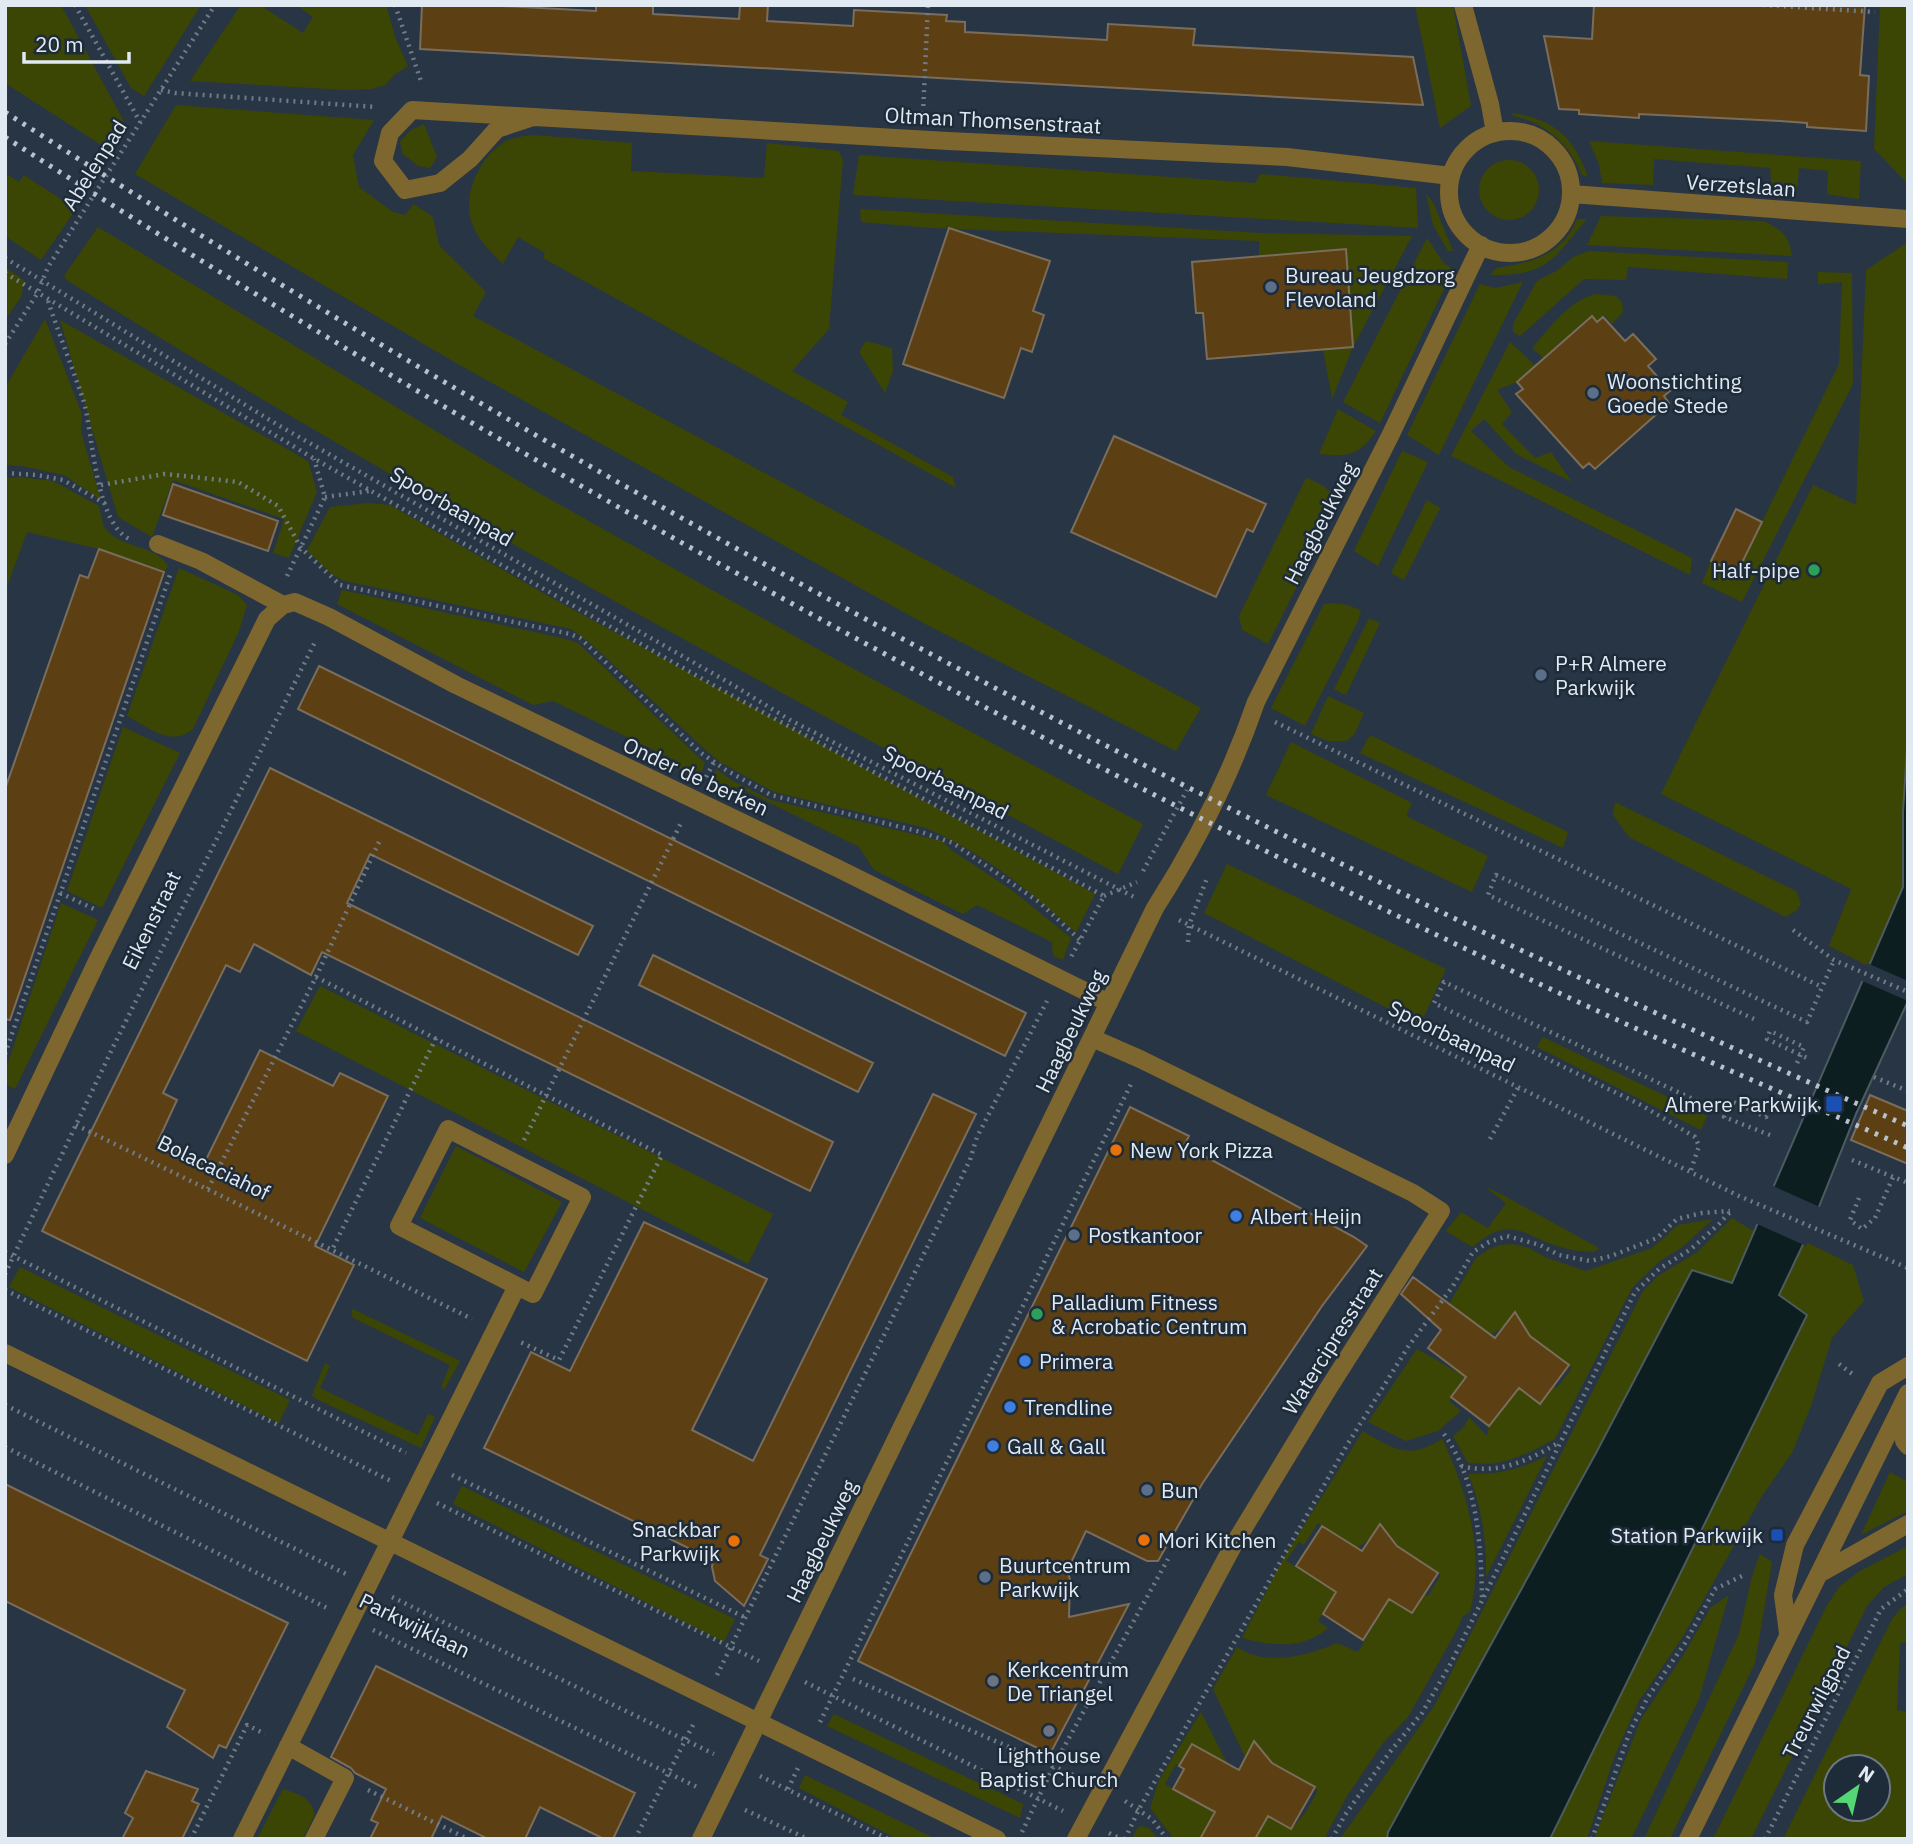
<svg xmlns="http://www.w3.org/2000/svg" width="1913" height="1844" font-family="'IBM Plex Sans',sans-serif">
<rect width="100%" height="100%" fill="#283544"/>
<path fill="#3c4604" fill-rule="evenodd" d="M5 5H61L128 129 112 152 5 83Z
M85 5H201L144 96 131 88Z
M241 5H260L303 33 313 17 296 5H386L396 39 408 66 394 75 385 85 372 89 346 90 190 81Z
M1415 5H1453L1471 106 1440 128Z
M1880 5H1908V184L1874 149Z
M176 105 374 120 353 155 359 187 393 212 405 215 414 204 433 217 439 245 486 292 473 316 1201 708 1176 751 925 624 456 363 135 174Z
M1512 113C1554 119 1574 137 1588 177L1582 175C1569 144 1547 123 1513 116Z
M424 124 437 157 430 168 418 166 402 153 400 141 411 130Z
M534 135 632 143 631 171 764 178 767 143 839 151 843 160 829 329 792 371 848 402 841 415 953 477 956 488 543 258 545 253 518 237 503 264C490 251 476 238 471 220 463 193 480 158 503 143 511 137 525 136 534 135Z
M1589 141 1861 161 1859 199 1827 194 1828 171 1799 168 1797 192H1772L1770 168 1654 159 1653 185 1602 183 1599 164Z
M859 155 1255 183 1261 174 1416 188 1418 228 853 195Z
M1479 190a30 30 0 1 1 60 0a30 30 0 1 1-60 0Z
M5 173 19 182 24 175 76 209 41 260 5 236Z
M1426 194 1433 202 1453 251H1448L1433 225Z
M860 209 1261 233 1412 236 1353 347 1332 399 1323 349 1353 346 1345 250 1259 257V241L932 228 861 222Z
M1601 216 1764 221C1783 231 1788 234 1792 256L1587 245Z
M1577 219H1587C1552 260 1549 275 1491 275L1496 268C1531 263 1563 255 1577 219Z
M98 227 537 492 841 662 1143 824 1118 874C764 684 409 494 68 281L64 276Z
M1427 238 1443 262 1453 270 1380 423 1343 402Z
M1908 242V734L1903 812V887L1868 966 1829 946 1851 889 1661 794 1813 485 1856 505 1866 270Z
M1589 251 1788 262 1787 279 1628 267 1626 280 1584 279 1520 336 1513 332V324L1537 281 1558 270 1573 257Z
M5 267 24 280 21 297 5 320Z
M1818 272 1852 273 1853 384 1742 602 1702 583 1711 561 1737 573 1839 364 1842 282 1818 284Z
M1523 282 1512 304 1439 455 1407 435 1480 284 1495 288Z
M1596 294 1616 296 1622 302 1623 312 1612 324 1604 315 1597 320 1591 315 1543 358 1532 348C1550 328 1569 300 1596 294Z
M45 319 82 414 81 432 101 500 64 475 22 466 5 465V388Z
M60 320 308 461 317 492 289 558 273 553 284 519 173 480 152 537 118 517Z
M866 341 892 348 893 371 885 393 859 352Z
M1510 342 1536 366 1517 382 1497 390 1512 412 1502 424 1535 458 1551 452 1572 482 1516 454 1484 419 1471 431 1509 467 1692 558 1690 575 1451 456Z
M1338 409 1376 431C1359 456 1348 457 1319 454Z
M1402 451 1428 462 1378 566 1354 551Z
M20 477 53 481 99 506C101 513 102 523 105 528 120 549 156 544 168 566L164 572 99 549 27 532 5 592V478Z
M1306 478C1322 484 1333 489 1337 507L1268 644 1242 630 1239 616Z
M1427 500 1440 508 1404 580 1391 573Z
M368 503 390 505 550 597 1095 894 1076 933C1032 892 982 852 926 828L774 792 720 762 708 752 590 643 571 629 345 581 334 576 307 551 309 546 330 507Z
M179 568 238 595 247 605 239 631 193 729C171 748 149 727 127 716Z
M342 590 566 639 578 643 705 763 696 785 686 782V776L674 760 553 701 533 705 337 604Z
M1332 603 1347 605 1361 610 1358 621 1305 726 1271 708 1324 604Z
M1369 618 1380 623 1346 695 1334 689Z
M1328 696 1364 713 1355 733 1347 741H1328L1311 734Z
M123 727 180 753 102 908 67 891Z
M1370 735 1568 832 1563 848 1360 753Z
M1291 742 1412 803 1406 816 1488 856 1472 892 1266 795Z
M716 769 733 781 771 800 942 841 953 851 1013 891 1071 938 1063 960 1053 956 1052 942 977 905 963 914 874 870 859 847 738 787 709 788Z
M1615 802 1796 891 1801 903 1797 910 1786 917 1629 837 1613 815Z
M1227 864 1446 969 1420 1025 1204 913Z
M61 903 98 920 15 1089 5 1084V1072Z
M320 986 773 1214 748 1264 296 1031Z
M1543 1037 1707 1116 1701 1130 1537 1047Z
M456 1146 562 1202 524 1272 420 1218Z
M1484 1186 1499 1193 1599 1248 1594 1252C1579 1252 1565 1249 1551 1244 1531 1237 1519 1224 1495 1232 1487 1235 1479 1242 1472 1247L1446 1231 1461 1212 1488 1228 1506 1203Z
M1732 1218 1754 1231 1732 1283 1692 1270 1596 1453 1388 1832 1386 1839H1340L1435 1705 1643 1291 1658 1276 1696 1253Z
M1713 1219 1681 1248 1660 1261 1632 1288 1555 1439 1530 1452 1509 1460 1492 1464 1468 1463 1453 1436 1464 1427 1469 1417 1487 1436 1489 1426 1519 1388 1540 1403 1553 1386 1557 1388 1572 1368 1530 1336 1505 1326 1490 1335 1449 1304 1476 1258 1489 1249 1501 1245 1513 1244 1529 1248 1547 1258 1586 1271 1652 1248 1678 1225Z
M1804 1241 1853 1265 1864 1301 1832 1338 1811 1406 1792 1453 1762 1496 1682 1638 1639 1701 1615 1755 1587 1839H1550L1807 1315 1779 1295Z
M20 1267 290 1400 279 1423 9 1287Z
M353 1309 460 1361 444 1390 441 1387 450 1365 353 1318 351 1312Z
M1417 1349 1466 1377 1449 1401 1461 1411 1438 1431 1406 1441 1368 1422Z
M325 1363 330 1366 320 1388 418 1435 428 1414 435 1417 421 1448 316 1399 312 1395Z
M1363 1431C1395 1450 1408 1460 1442 1439 1468 1492 1485 1554 1470 1612L1462 1617 1458 1628 1408 1717 1383 1743 1347 1796 1324 1839H1255L1268 1816 1291 1829 1306 1812 1318 1790 1272 1763 1254 1742 1245 1757 1213 1689 1237 1647C1266 1667 1307 1656 1337 1643L1358 1652 1389 1599 1412 1613 1424 1594 1428 1596 1441 1575 1397 1546 1380 1524 1371 1538 1357 1548 1318 1523 1304 1545 1299 1542 1286 1561 1336 1592 1318 1621 1328 1628C1302 1650 1273 1646 1242 1638L1283 1559Z
M1547 1456 1486 1577C1487 1542 1482 1506 1468 1474 1497 1475 1520 1469 1547 1456Z
M1890 1472 1908 1482V1511L1861 1535Z
M462 1486 735 1619 724 1642 453 1504Z
M1908 1546V1574L1884 1587 1867 1606 1751 1839H1713L1827 1605 1840 1586 1860 1571Z
M1760 1554 1772 1562 1755 1663 1670 1839H1644L1739 1634 1752 1576Z
M1729 1595 1699 1699 1631 1839H1594L1641 1719 1684 1654 1711 1607Z
M1908 1603V1642L1900 1643 1897 1710 1908 1712V1839H1783L1892 1619 1900 1609ZM1878 1767V1809H1836V1767Z
M1201 1712 1227 1763 1192 1745 1179 1766 1176 1764 1165 1784 1215 1812 1201 1839H1174L1150 1808 1159 1780Z
M834 1714 1023 1804 1020 1818 827 1726Z
M805 1775 936 1839H897L799 1788Z
M283 1789C299 1794 310 1797 315 1814L303 1839H257Z
M1142 1826 1149 1828 1158 1839H1132L1138 1827Z"/>
<path fill="#0d1e21" stroke="#4d5b60" stroke-width="2" d="M1908 734V1001L1856 1114 1808 1234 1779 1295 1807 1315 1550 1839H1387L1388 1832 1596 1453 1692 1270 1732 1283 1903 887V812Z"/>
<path fill="#283544" d="M1867 963 1908 981V1001L1860 980Z
M1771 1185 1822 1208 1806 1246 1755 1223Z"/>
<path fill="#5c4014" stroke="#7a6d5c" stroke-width="2" d="M422 5H483L596 11V5H653V14L739 19 740 5H768L767 21 853 26 854 10 947 15 946 21 965 22V32L1107 40 1108 24 1195 29 1193 45 1413 57 1423 105 420 49Z
M1594 5H1865L1860 75 1869 76 1866 131 1807 127V123L1780 121 1639 114V118L1579 114V110L1559 109 1544 36 1592 39Z
M949 228 1050 261 1033 311 1044 315 1032 352 1021 348 1004 398 903 364Z
M1346 249 1353 347 1207 359 1203 313H1196L1192 262Z
M1592 316 1597 322 1603 317 1625 341 1633 334 1656 359 1648 366 1670 391 1664 396 1669 403 1595 469 1589 463 1583 468 1516 394 1523 389 1517 382Z
M1114 436 1266 504 1253 532 1247 529 1216 597 1071 532Z
M173 484 278 521 268 551 163 515Z
M1736 509 1762 522 1737 573 1711 561Z
M99 549 164 572 10 1020 5 1019V789L80 575 88 578Z
M319 666 1026 1013 1005 1056 298 709Z
M270 768 593 926 578 955 370 854 347 903 833 1142 810 1191 322 952 311 975 254 944 240 972 226 965 188 1042 163 1093 177 1100 158 1141 204 1164 260 1050 333 1086 340 1073 388 1096 315 1246 354 1265 307 1361 42 1231Z
M653 955 873 1063 858 1092 639 985Z
M933 1094 976 1114 760 1555 768 1559 744 1606 715 1581 712 1567 713 1560 484 1448 531 1352 570 1371 644 1222 767 1279 692 1430 753 1461Z
M1870 1095 1908 1111V1164L1851 1140Z
M1130 1107 1189 1136 1184 1145 1354 1237 1367 1246 1322 1306 1202 1484 1158 1561H1147L1086 1531 1067 1571 1070 1579 1069 1617 1129 1604 1050 1754 858 1661Z
M1413 1277 1495 1338 1515 1312 1530 1336 1569 1365 1540 1404 1519 1388 1489 1426 1451 1397 1466 1377 1428 1348 1441 1330 1401 1294Z
M5 1484 288 1623 226 1748 219 1745 213 1758 167 1727 185 1690 5 1601Z
M1380 1524 1397 1546 1438 1573 1412 1613 1389 1599 1363 1640 1323 1614 1336 1592 1296 1566 1322 1526 1362 1551Z
M376 1666 635 1793 613 1839H604L540 1807 525 1839H488L442 1816 431 1839H370L378 1823 371 1820 386 1789 355 1773 351 1768 331 1757Z
M1254 1741 1272 1763 1315 1787 1291 1829 1268 1816 1255 1839H1200L1215 1812 1173 1789 1184 1769 1179 1766 1192 1744 1239 1770Z
M146 1771 198 1789 192 1801 199 1804 182 1839H122L133 1818 125 1813Z"/>
<g fill="none" stroke-linecap="round" stroke-linejoin="round">
<path stroke="#707b88" stroke-width="4.5" stroke-dasharray="2 5" stroke-linecap="butt" d="M75 5 140 122
M395 5 422 84
M1763 5 1875 12
M161 90 175 93 376 107
M923 113 928 5
M5 258 278 425 733 685 790 720 1134 897
M5 273 313 458 729 694 1104 896 1071 957
M48 301C59 334 72 367 83 399 94 435 94 523 131 540
M5 344 37 294 48 267 215 5
M5 473 37 475 63 480 106 504
M101 485 165 474 238 482 278 506 301 548 340 585 570 634 580 638 701 753 726 770 771 795 921 832 953 843 1039 902 1080 940
M325 497 369 491
M287 576 325 497 314 459
M1275 722 1822 987
M706 777 714 762
M1143 871 1187 790
M60 893 94 909
M1104 896 1137 882
M1179 920 1739 1196 1908 1268
M1793 930 1834 960 1908 992
M1188 942 1189 925 1207 878
M316 977 662 1155 559 1360 518 1341
M1754 1019 1488 895 1496 875 1807 1022 1834 960
M436 1038 332 1250 472 1319
M5 1054 170 575
M1797 1063 1804 1047 1770 1031 1767 1039 1807 1058
M1874 1077 1908 1091
M76 1125 332 1250
M1770 1135 1724 1117 1731 1101 1766 1117 1775 1105
M1490 1139 1519 1086
M524 1140 682 821
M1852 1160 1908 1183
M1691 1170 1699 1146 1695 1137 1641 1105 1434 1003 1444 982 1712 1108
M208 1189 316 977 379 842
M1859 1198 1850 1220 1862 1229 1875 1218 1893 1177
M5 1252 406 1453
M5 1274 114 1045 316 640
M5 1290 391 1481
M1839 1364 1855 1376
M5 1405 346 1574
M1444 1434C1477 1480 1481 1543 1482 1598
M5 1447 327 1608
M1461 1466C1497 1475 1528 1461 1558 1443
M452 1475 744 1617
M437 1503 759 1661
M392 1597 714 1754
M373 1630 699 1788
M717 1675 970 1160 977 1137 1047 1001
M853 1679 1080 1778
M805 1682 1063 1811
M820 1722 1132 1082
M760 1776 888 1839
M788 1789 798 1768
M368 1790 468 1839
M1125 1801 1152 1819 1167 1839
M745 1810 808 1839
M1022 1832 1054 1765 1168 1559
M1109 1833 1121 1839
M5 1839H9
M191 1839 247 1725 265 1734
M635 1839 695 1721
M1125 1839 1139 1809 1347 1445 1408 1347 1453 1286 1473 1252 1489 1242 1507 1236 1540 1245 1559 1255 1590 1261 1611 1256 1657 1238 1677 1219 1702 1213 1730 1211
M1332 1839 1345 1815 1389 1753 1422 1713 1451 1663 1635 1292 1659 1269 1691 1249 1719 1224 1730 1212
M1592 1839 1630 1731 1648 1697 1685 1643 1715 1589 1742 1576
M1765 1839 1881 1609 1908 1589"/>
<path stroke="#7e662f" stroke-width="18" d="M1903 1404 1904 1441 1908 1446
M1819 1574 1908 1524
M1788 1633 1783 1595 1795 1545 1880 1383 1908 1366
M1688 1839 1908 1393"/>
<path stroke="#7e662f" stroke-width="18" d="M1463 5 1490 104 1495 133
M533 117 497 129 470 159 440 183 405 190 383 161 390 133 412 110 948 141 1287 157 1451 176
M1449 192a61 61 0 1 1 122 0a61 61 0 1 1-122 0Z
M1571 194 1908 219
M158 544 201 561 283 605
M5 1155 98 959 267 619 283 605 295 602 329 617 456 685 837 868 1109 1003
M288 1746 345 1778 314 1839
M242 1839 517 1286 399 1226 448 1129 582 1197 533 1294 517 1286
M701 1839 1155 908C1196 844 1231 775 1256 702L1391 434 1481 245
M1076 1839 1234 1544 1328 1389 1441 1211 1413 1193 1140 1059 1092 1038"/>
<path stroke="#7e662f" stroke-width="18" d="M5 1353 997 1839"/>
<path stroke="#b8c1cc" stroke-width="5" stroke-dasharray="3.5 7" stroke-linecap="butt" d="M5 112C612 502 1247 837 1908 1126
M5 137C394 387 797 615 1210 823 1365 901 1521 977 1679 1048 1755 1082 1832 1114 1908 1148"/>
</g>
<g fill="#5c6f8a" stroke="#1e2b39" stroke-width="2.5">
<circle cx="1271" cy="287" r="7"/>
<circle cx="1593" cy="393" r="7"/>
<circle cx="1541" cy="675" r="7"/>
<circle cx="1074" cy="1235" r="7"/>
<circle cx="1147" cy="1490" r="7"/>
<circle cx="985" cy="1577" r="7"/>
</g>
<g fill="#2e9e5b" stroke="#1e2b39" stroke-width="2.5">
<circle cx="1814" cy="570" r="7"/>
<circle cx="1037" cy="1314" r="7"/>
</g>
<g fill="#1a4fb4" stroke="#1e2b39" stroke-width="2.5">
<rect x="1825" y="1095" width="18" height="18" rx="3.5"/>
<rect x="1770" y="1528" width="14" height="14" rx="3.5"/>
</g>
<g fill="#e8710a" stroke="#1e2b39" stroke-width="2.5">
<circle cx="1116" cy="1150" r="7"/>
<circle cx="1144" cy="1540" r="7"/>
<circle cx="734" cy="1541" r="7"/>
</g>
<g fill="#3f7fe0" stroke="#1e2b39" stroke-width="2.5">
<circle cx="1236" cy="1216" r="7"/>
<circle cx="1025" cy="1361" r="7"/>
<circle cx="1010" cy="1407" r="7"/>
<circle cx="993" cy="1446" r="7"/>
</g>
<g fill="#6b7280" stroke="#1e2b39" stroke-width="2.5">
<circle cx="993" cy="1681" r="7"/>
<circle cx="1049" cy="1731" r="7"/>
</g>
<g text-anchor="middle" dominant-baseline="central" stroke-width="5" stroke-linejoin="round" paint-order="stroke">
<g font-size="21" fill="#e1e9f3" stroke="#1e2b39">
<text transform="translate(993 120) rotate(3)">Oltman Thomsenstraat</text>
<text transform="translate(94 165) rotate(-58)">Abelenpad</text>
<text transform="translate(1741 185) rotate(4)">Verzetslaan</text>
<text transform="translate(452 506) rotate(30)">Spoorbaanpad</text>
<text transform="translate(1320 523) rotate(-63)">Haagbeukweg</text>
<text transform="translate(696 776) rotate(25)">Onder de berken</text>
<text transform="translate(946 782) rotate(27)">Spoorbaanpad</text>
<text transform="translate(151 920) rotate(-64)">Eikenstraat</text>
<text transform="translate(1070 1031) rotate(-64)">Haagbeukweg</text>
<text transform="translate(1452 1036) rotate(26)">Spoorbaanpad</text>
<text transform="translate(214 1167) rotate(26)">Bolacaciahof</text>
<text transform="translate(1332 1341) rotate(-58)">Watercipresstraat</text>
<text transform="translate(821 1541) rotate(-64)">Haagbeukweg</text>
<text transform="translate(415 1625) rotate(26)">Parkwijklaan</text>
<text transform="translate(1816 1702) rotate(-63)">Treurwilgpad</text>
</g>
<g font-size="21" fill="#e1e9f3" stroke="#1e2b39" text-anchor="start">
<text x="1285" y="275">Bureau Jeugdzorg<tspan x="1285" dy="24">Flevoland</tspan></text>
<text x="1607" y="381">Woonstichting<tspan x="1607" dy="24">Goede Stede</tspan></text>
<text x="1800" y="570" text-anchor="end">Half-pipe</text>
<text x="1555" y="663">P+R Almere<tspan x="1555" dy="24">Parkwijk</tspan></text>
<text x="1818" y="1104" text-anchor="end">Almere Parkwijk</text>
<text x="1130" y="1150">New York Pizza</text>
<text x="1250" y="1216">Albert Heijn</text>
<text x="1088" y="1235">Postkantoor</text>
<text x="1051" y="1302">Palladium Fitness<tspan x="1051" dy="24">&amp; Acrobatic Centrum</tspan></text>
<text x="1039" y="1361">Primera</text>
<text x="1024" y="1407">Trendline</text>
<text x="1007" y="1446">Gall &amp; Gall</text>
<text x="1161" y="1490">Bun</text>
<text x="720" y="1529" text-anchor="end">Snackbar<tspan x="720" dy="24">Parkwijk</tspan></text>
<text x="1763" y="1535" text-anchor="end">Station Parkwijk</text>
<text x="1158" y="1540">Mori Kitchen</text>
<text x="999" y="1565">Buurtcentrum<tspan x="999" dy="24">Parkwijk</tspan></text>
<text x="1007" y="1669">Kerkcentrum<tspan x="1007" dy="24">De Triangel</tspan></text>
<text x="1049" y="1755" text-anchor="middle">Lighthouse<tspan x="1049" dy="24">Baptist Church</tspan></text>
</g>
</g>
<rect width="1913" height="1844" fill="none" stroke="#e1e9f3" stroke-width="14"/>
<g transform="translate(1857 1788) rotate(34)"><circle r="33" fill="#1e2b39" stroke="#6c7783" stroke-width="2"/>
<path d="M0-5L12 26L0 18L-12 26Z" fill="#53d673"/>
<text y="-10" font-size="19" font-weight="bold" text-anchor="middle" fill="#e1e9f3">N</text>
</g>
<path d="M24 52v10h105v-10" fill="none" stroke="#e1e9f3" stroke-width="3.5"/>
<text x="35" y="52" font-size="21" fill="#e1e9f3" stroke="#1e2b39" stroke-width="5" paint-order="stroke">20 m</text>
</svg>
